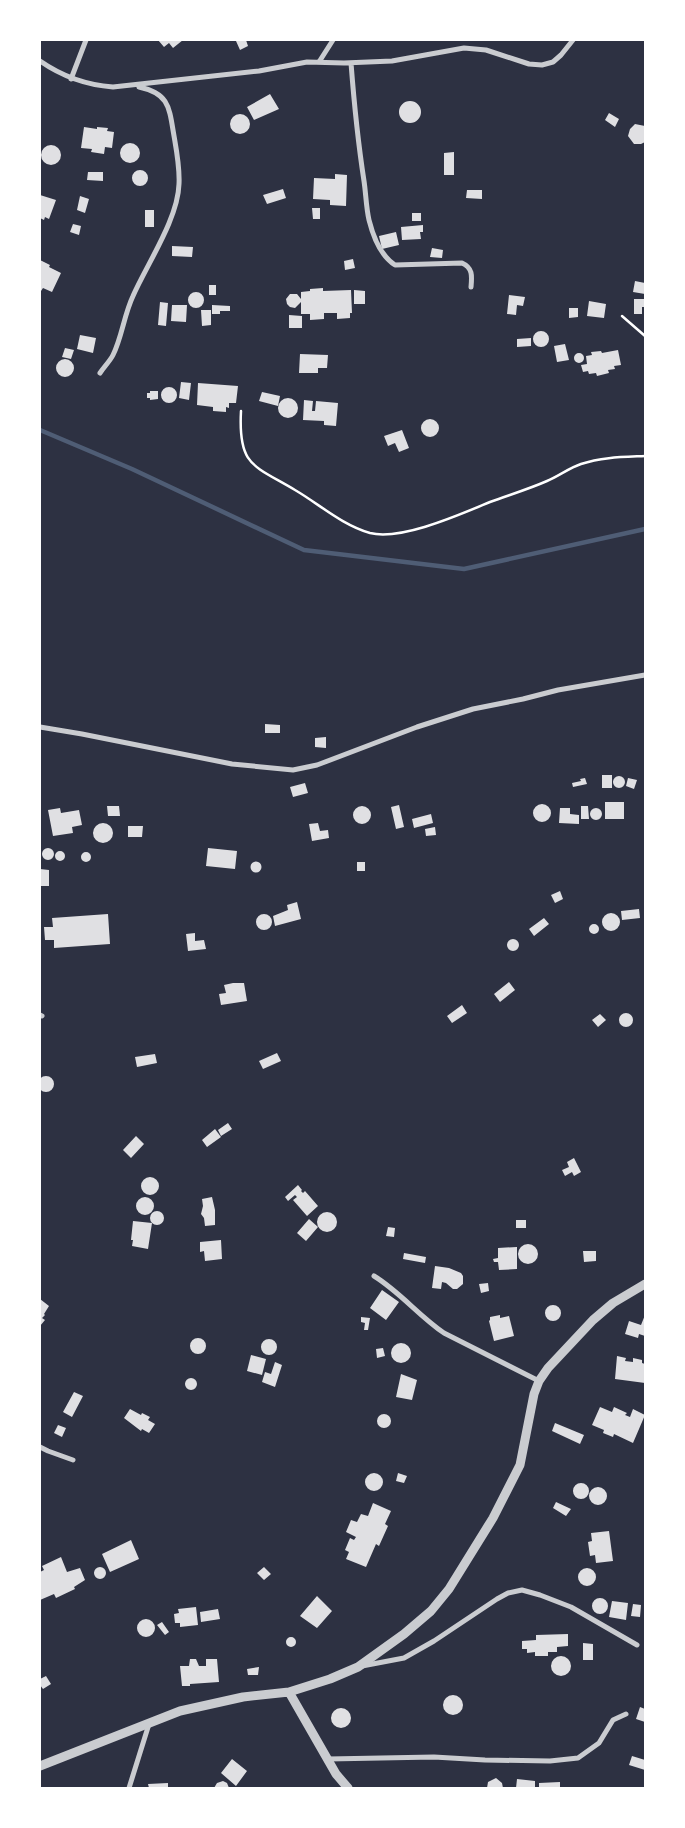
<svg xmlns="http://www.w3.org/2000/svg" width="685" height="1828" font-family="'PT Sans Narrow',sans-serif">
<rect width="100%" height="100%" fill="#2d3142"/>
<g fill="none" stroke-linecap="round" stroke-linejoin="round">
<path stroke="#4f5d75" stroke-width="4.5" d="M40 430 132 469 304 550 464 569 645 529"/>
</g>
<path fill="#e0e0e3" d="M158 40H183L173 48 169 43 164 47Z
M239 40H246L248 46 240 50 236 41Z
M270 94 279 109 254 120 247 107Z
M399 112a11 11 0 1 1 22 0a11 11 0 1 1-22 0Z
M609 113 619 119 615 127 605 120Z
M230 124a10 10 0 1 1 20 0a10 10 0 1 1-20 0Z
M635 124 645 126V142L641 144H634L628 136 630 129Z
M84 127 97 129V127L108 128 107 131 114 132 112 148 105 147 104 154 91 152 92 149 81 148Z
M120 153a10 10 0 1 1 20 0a10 10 0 1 1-20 0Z
M41 155a10 10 0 1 1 20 0a10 10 0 1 1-20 0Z
M454 152V175H444V153Z
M132 178a8 8 0 1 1 16 0a8 8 0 1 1-16 0Z
M88 172H103V181L87 180Z
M335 174 347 175 346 206 330 205V200L313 199 314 178 335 179Z
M283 189 286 198 267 204 263 195Z
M467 190H482V199L466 198Z
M40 195 56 200 49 219 45 217 44 220 40 218Z
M80 196 89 199 85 213 77 210Z
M312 208H320V219H313Z
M145 210H154V227H145Z
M412 213H421V221H412Z
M73 224 81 226 79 235 70 232Z
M423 225V232H420L421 239 402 240 401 227Z
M396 232 399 245 382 249 379 236Z
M172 246 193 247 192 257 172 256Z
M432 248 443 250 442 258 430 257Z
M353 259 355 268 345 270 344 261Z
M40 260 50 265 49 267 61 273 52 292 43 288 41 291H40Z
M635 281 645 283V294L633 292Z
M209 285H216V295H209Z
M323 288V291L351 290 352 313H350V318L337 319V313H324V319L310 320V314H301V302L295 308 290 307 287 304 286 299 290 294H297L301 299V292L310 291V289Z
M354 290 365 291V304H354Z
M188 300a8 8 0 1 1 16 0a8 8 0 1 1-16 0Z
M509 295 525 297 523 306 517 305 516 315 507 314Z
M634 299H645V307H642V314H634Z
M589 301 606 304 604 318 587 316Z
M160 302 168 303 166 326 158 325Z
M172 305H187L186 322 171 321Z
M212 305 230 306V311H220V314H212Z
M569 308H578V317L569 318Z
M201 310H211V325L202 326Z
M289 315 302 316V328H289Z
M533 339a8 8 0 1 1 16 0a8 8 0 1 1-16 0Z
M80 335 96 338 93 353 77 349Z
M531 338V346L517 347V339Z
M565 344 569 360 557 362 554 346Z
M65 348 74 350 71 359 62 357Z
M618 350 621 365 614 366 615 369 608 370 609 373 597 376 596 373 589 374 588 371 583 372 581 365 587 364 586 356 592 355 591 352 601 351 602 353Z
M574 358a5 5 0 1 1 10 0a5 5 0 1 1-10 0Z
M300 354 328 355 327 368H318V373H299Z
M56 368a9 9 0 1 1 18 0a9 9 0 1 1-18 0Z
M181 382 191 383 189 400 179 398Z
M198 383 238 386 236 403H229V408L226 407V412L213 411V407L197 405Z
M161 395a8 8 0 1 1 16 0a8 8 0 1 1-16 0Z
M150 391H158V399L150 400V398H147V393H150Z
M262 392 280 396 278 406 259 401Z
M278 408a10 10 0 1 1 20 0a10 10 0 1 1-20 0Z
M304 400 313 401 312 411H315L316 401 338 403 336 426 324 425V421L303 420Z
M421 428a9 9 0 1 1 18 0a9 9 0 1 1-18 0Z
M402 430 409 448 399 452 395 443 388 446 384 436Z
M265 724 280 725V733H265Z
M326 737V748L315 747V738Z
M602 775H612V788H602Z
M613 782a6 6 0 1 1 12 0a6 6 0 1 1-12 0Z
M585 778 587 784 573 787 572 783 581 781 580 779Z
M628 778 637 780 634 789 626 786Z
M305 783 308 793 293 797 290 787Z
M605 802H624V819H605Z
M533 813a9 9 0 1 1 18 0a9 9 0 1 1-18 0Z
M399 805 404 827 396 829 391 807Z
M353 815a9 9 0 1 1 18 0a9 9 0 1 1-18 0Z
M107 806H119L120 816H108Z
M581 806H588L589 819H581Z
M590 814a6 6 0 1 1 12 0a6 6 0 1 1-12 0Z
M60 808 61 813 79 810 82 825 72 827 73 833 53 836 48 810Z
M560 808H570V814L579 815V824L559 823Z
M431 814 433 823 414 828 412 819Z
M93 833a10 10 0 1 1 20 0a10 10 0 1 1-20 0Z
M318 823 320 831 328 830 329 838 312 841 309 824Z
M128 826H143L142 837H128Z
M435 827 436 835 426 836 425 829Z
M42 854a6 6 0 1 1 12 0a6 6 0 1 1-12 0Z
M208 848 237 851 235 869 206 866Z
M55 856a5 5 0 1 1 10 0a5 5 0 1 1-10 0Z
M81 857a5 5 0 1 1 10 0a5 5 0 1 1-10 0Z
M250.5 867a5.5 5.5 0 1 1 11 0a5.5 5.5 0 1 1-11 0Z
M357 862H365V871H357Z
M40 869 49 870V886H40Z
M560 891 563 899 555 903 551 895Z
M297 902 301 919 275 926 273 916 288 910 287 905Z
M639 909 640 918 622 920 621 911Z
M602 922a9 9 0 1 1 18 0a9 9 0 1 1-18 0Z
M256 922a8 8 0 1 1 16 0a8 8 0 1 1-16 0Z
M108 914 110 944 54 948V940H45L44 927H53L52 918Z
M544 918 549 924 534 936 529 929Z
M589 929a5 5 0 1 1 10 0a5 5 0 1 1-10 0Z
M195 933V941L204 940 206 949 188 951 186 934Z
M507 945a6 6 0 1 1 12 0a6 6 0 1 1-12 0Z
M509 982 515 990 500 1002 494 994Z
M233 983H244L247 1001 221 1005 219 994 226 993 224 985Z
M462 1005 467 1013 452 1023 447 1016Z
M619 1020a7 7 0 1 1 14 0a7 7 0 1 1-14 0Z
M600 1014 606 1020 598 1027 592 1020Z
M277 1053 281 1061 263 1069 259 1061Z
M155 1054 157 1063 137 1067 135 1057Z
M38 1084a8 8 0 1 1 16 0a8 8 0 1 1-16 0Z
M228 1123 232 1129 221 1136 218 1130Z
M215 1129 221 1137 207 1147 202 1140Z
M136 1136 144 1144 131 1158 123 1150Z
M574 1158 581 1172 574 1176 572 1172 565 1176 562 1170 569 1167 567 1162Z
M141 1186a9 9 0 1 1 18 0a9 9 0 1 1-18 0Z
M298 1185 302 1190 301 1191 303 1193 305 1191 318 1206 307 1216 293 1200 297 1197 295 1195 288 1201 285 1197Z
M136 1206a9 9 0 1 1 18 0a9 9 0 1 1-18 0Z
M212 1197 215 1210V1225L205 1226 204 1218 201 1214 203 1206 202 1199Z
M150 1218a7 7 0 1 1 14 0a7 7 0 1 1-14 0Z
M317 1222a10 10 0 1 1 20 0a10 10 0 1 1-20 0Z
M309 1219 318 1227 306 1241 297 1233Z
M516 1220H526V1228H516Z
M133 1221 152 1223 148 1249 132 1246 133 1240H131Z
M388 1227 395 1228 394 1237 386 1236Z
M221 1240 222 1259 205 1261 204 1251 200 1252V1242Z
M518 1254a10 10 0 1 1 20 0a10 10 0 1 1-20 0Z
M517 1247V1269L499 1270 498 1262H494L493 1259 498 1258V1248Z
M583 1251H596V1261L584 1262Z
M404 1253 426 1257 425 1263 403 1259Z
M435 1266 449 1268 461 1273 463 1276V1284L457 1289H453L446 1283 442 1282 441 1289 432 1288Z
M488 1283 489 1291 481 1293 479 1284Z
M382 1290 399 1302 386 1320 370 1308Z
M40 1299 49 1306 44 1314 45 1315 42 1318 45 1320 40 1326Z
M545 1313a8 8 0 1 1 16 0a8 8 0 1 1-16 0Z
M500 1315V1318L509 1316 514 1336 494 1341 489 1321 490 1320V1317Z
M645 1315V1336L639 1334 638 1338 625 1334 629 1321 641 1325Z
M361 1317 370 1318 368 1330H364L365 1323 361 1322Z
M190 1346a8 8 0 1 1 16 0a8 8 0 1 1-16 0Z
M261 1347a8 8 0 1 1 16 0a8 8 0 1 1-16 0Z
M391 1353a10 10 0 1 1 20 0a10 10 0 1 1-20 0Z
M383 1348 385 1356 377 1358 376 1349Z
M251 1355 266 1359 262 1375 247 1371Z
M617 1356 626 1358 625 1361 633 1362V1358L642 1360V1363L645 1364V1383L615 1379Z
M275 1362 282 1365 275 1387 262 1382 265 1372 271 1374Z
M401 1374 417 1380 412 1400 396 1397Z
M185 1384a6 6 0 1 1 12 0a6 6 0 1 1-12 0Z
M74 1392 83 1396 72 1417 63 1412Z
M600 1407 612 1412 614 1407 627 1413 625 1415 630 1417 633 1409 645 1415 633 1443 614 1434 613 1437 603 1433 604 1430 592 1425Z
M130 1409 141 1415 142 1413 150 1417 148 1420 155 1424 149 1433 142 1429 141 1431 124 1418Z
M377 1421a7 7 0 1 1 14 0a7 7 0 1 1-14 0Z
M555 1423 584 1435 580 1444 552 1431Z
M58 1425 66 1428 62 1437 54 1433Z
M365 1482a9 9 0 1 1 18 0a9 9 0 1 1-18 0Z
M398 1473 407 1476 404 1483 396 1481Z
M573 1491a8 8 0 1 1 16 0a8 8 0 1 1-16 0Z
M589 1496a9 9 0 1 1 18 0a9 9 0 1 1-18 0Z
M556 1502 571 1509 566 1516 553 1508Z
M373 1503 391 1511 385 1524 388 1526 379 1546 376 1544 366 1567 346 1559 349 1552 345 1550 350 1538 354 1540 356 1537 346 1532 351 1520 357 1522 361 1514 368 1516Z
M609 1531 613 1561 596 1563 595 1555 590 1556 588 1542 592 1541 591 1533Z
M131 1540 139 1559 110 1572 102 1554Z
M61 1557 67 1572 80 1568 85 1580 74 1587 75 1589 56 1598 54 1594 40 1600V1572L44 1570 42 1566Z
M94 1573a6 6 0 1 1 12 0a6 6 0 1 1-12 0Z
M264 1567 271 1574 264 1580 257 1573Z
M578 1577a9 9 0 1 1 18 0a9 9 0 1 1-18 0Z
M317 1596 332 1611 317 1628 300 1616Z
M592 1606a8 8 0 1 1 16 0a8 8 0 1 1-16 0Z
M612 1601 628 1603 626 1620 609 1617Z
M633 1604 641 1605 640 1617 631 1616Z
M196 1607 198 1625 180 1627V1623H175L174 1614 179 1613 178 1609Z
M218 1609 220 1619 201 1622 200 1612Z
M137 1628a9 9 0 1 1 18 0a9 9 0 1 1-18 0Z
M162 1622 169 1632 165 1635 157 1625Z
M568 1634V1646L557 1647V1652H548V1656H535V1652L527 1653V1649H522V1641L536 1640V1635Z
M286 1642a5 5 0 1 1 10 0a5 5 0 1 1-10 0Z
M583 1643 593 1644V1660H583Z
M551 1666a10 10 0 1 1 20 0a10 10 0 1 1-20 0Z
M190 1659H196L199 1666H206V1659H217L219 1682 190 1684V1686H182L180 1666H189Z
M259 1667 258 1675H248L247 1669Z
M46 1676 51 1684 43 1689 40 1685V1679Z
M443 1705a10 10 0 1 1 20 0a10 10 0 1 1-20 0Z
M640 1707 645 1709V1722L636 1719Z
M331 1718a10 10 0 1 1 20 0a10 10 0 1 1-20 0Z
M632 1756 645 1760V1770L629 1765Z
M232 1759 247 1771 236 1786 221 1773Z
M496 1778 502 1783 503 1788H487L488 1782Z
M517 1779 535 1781V1788H516Z
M223 1781 227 1783 229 1788H214L217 1783Z
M560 1782V1788H539V1783Z
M168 1783V1788H149L148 1784Z"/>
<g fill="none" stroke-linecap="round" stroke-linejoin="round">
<path stroke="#fff" stroke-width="2.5" d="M622 316 645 336
M241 411C238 466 253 465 295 490 319 504 342 525 370 533 401 541 461 514 490 502 509 495 529 489 547 481 559 476 569 468 581 464 602 457 623 457 645 456"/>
<path stroke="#caccd0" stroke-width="5" d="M40 61C63 77 86 85 113 87L259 71 307 62 344 63 392 61 464 48 486 50 529 64 542 65 553 62 561 55 573 40
M319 62 333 40
M351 63C354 102 358 142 364 181 366 194 366 207 369 220 373 236 381 256 395 265L462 263C473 268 472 276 471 287
M71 79 86 40
M100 373C104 367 110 361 113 355 122 337 124 315 133 296 147 264 178 219 179 184 180 166 176 148 173 130 169 105 167 93 139 87
M40 727 82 734 232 764 293 770 317 765 417 727 473 709 523 699 558 690 645 675
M40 1015 42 1016
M374 1276C400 1292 419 1316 444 1333L539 1381
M40 1447 48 1451 73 1460
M362 1666 404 1658 434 1641 497 1599 508 1593 522 1590 540 1595 571 1607 637 1645
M328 1759 434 1757 485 1760 550 1761 578 1758 599 1743 613 1720 626 1714
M129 1788 149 1724"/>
<path stroke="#caccd0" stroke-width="9" d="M289 1692 336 1774 348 1788
M40 1766 180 1711 243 1697 289 1692 330 1679 358 1667 404 1634 431 1611 449 1589 493 1518 520 1465 534 1394 539 1381 548 1368 593 1320 613 1303 645 1284"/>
</g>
<rect width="685" height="1828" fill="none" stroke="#ffffff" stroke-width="82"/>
</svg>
